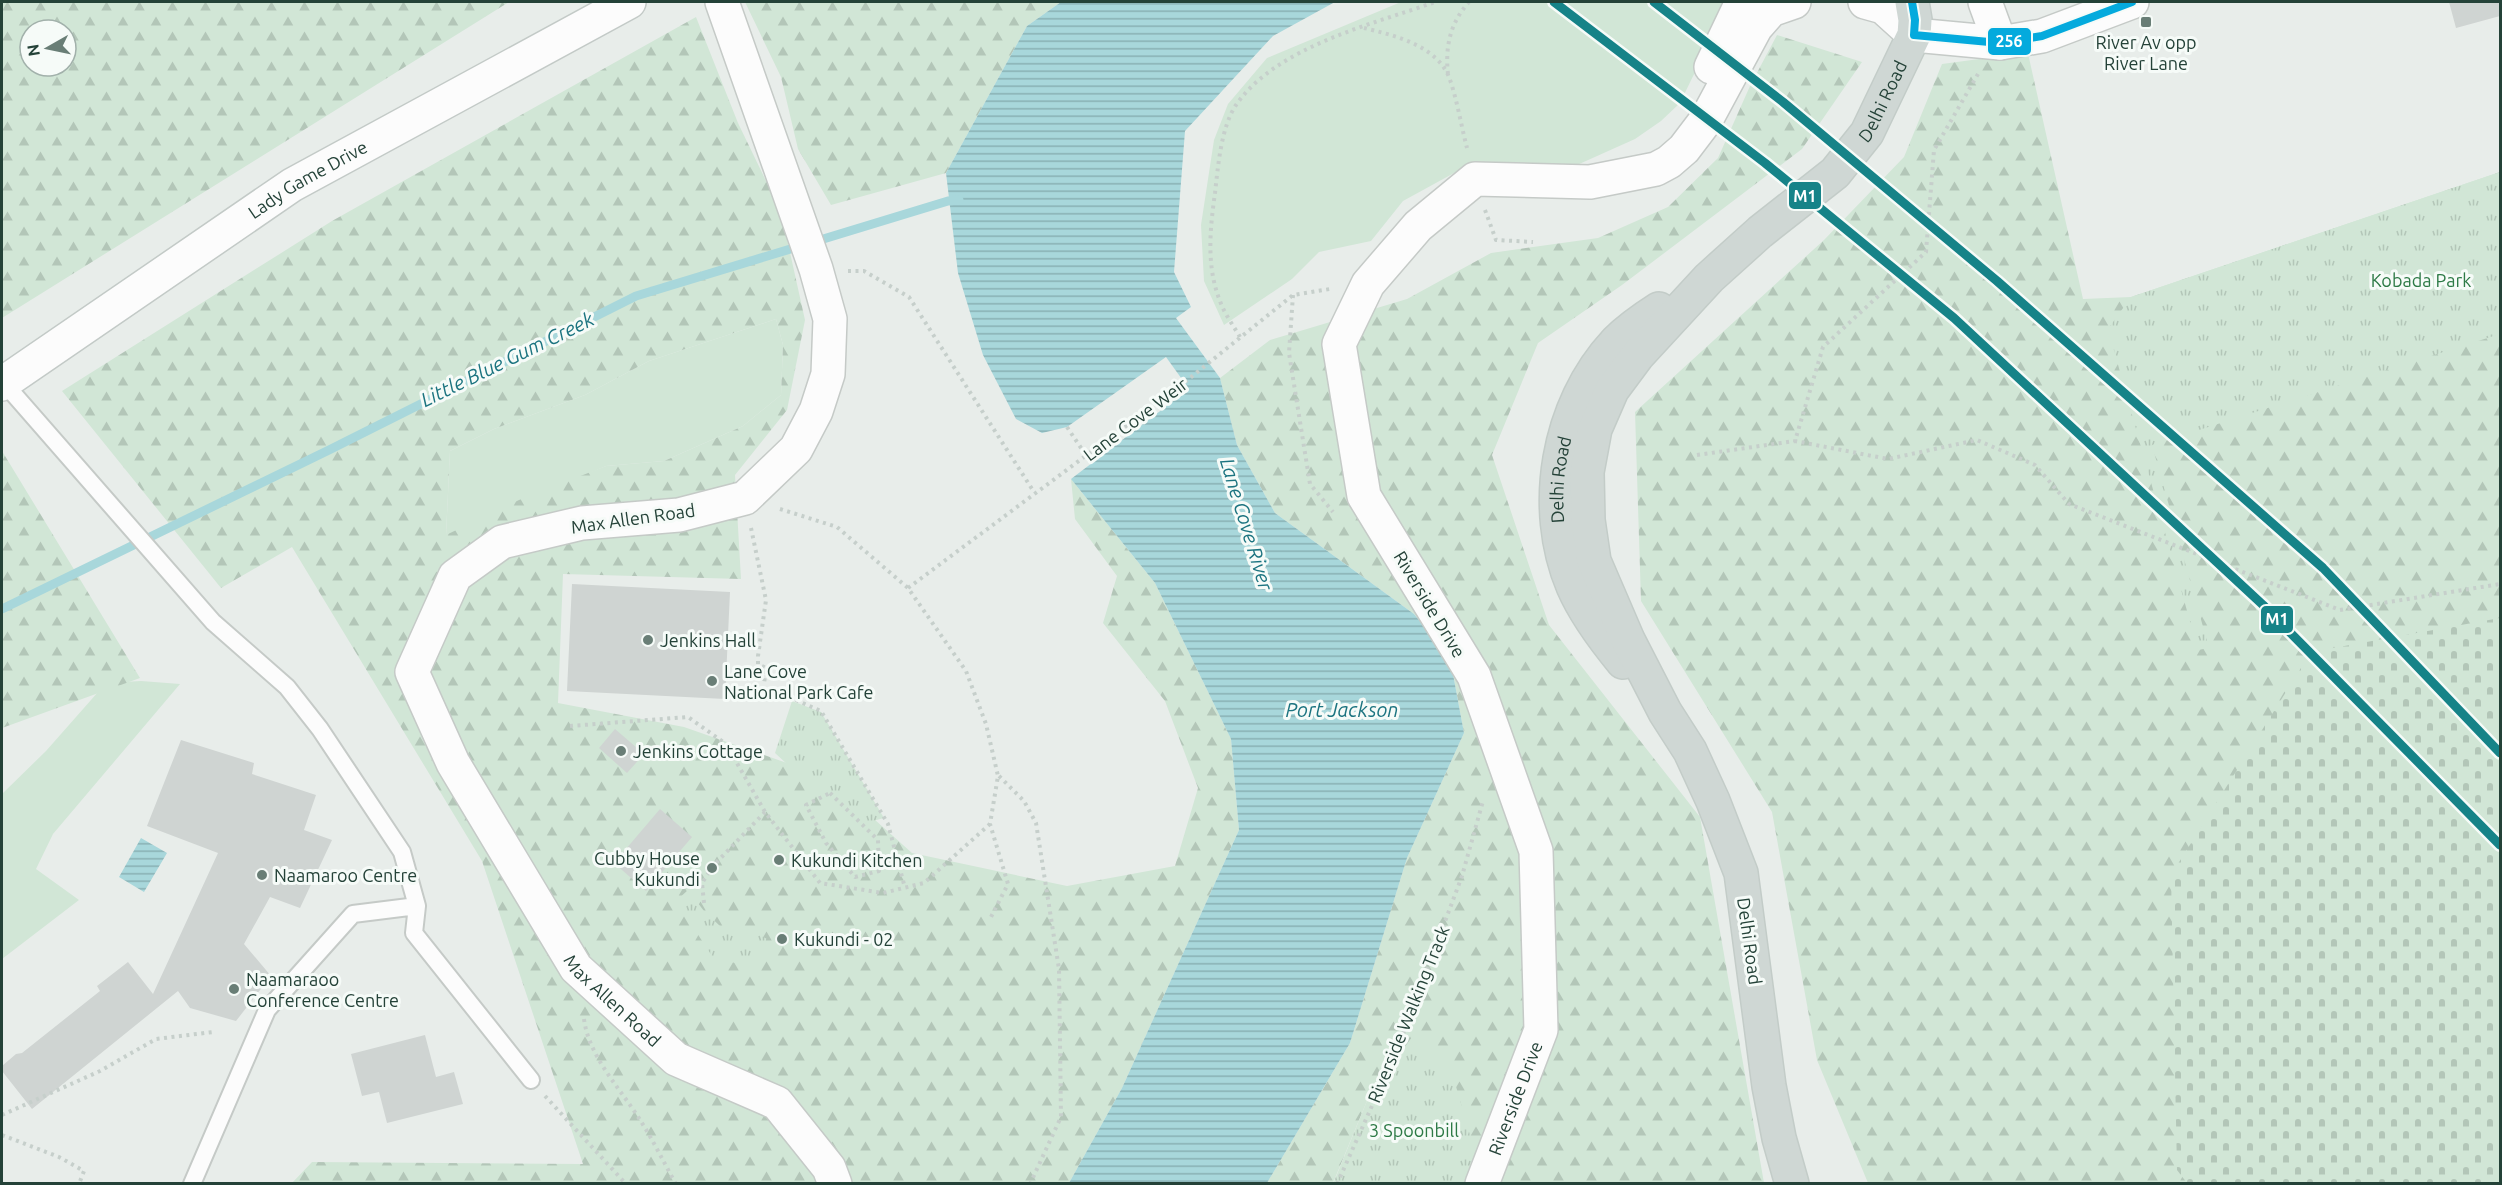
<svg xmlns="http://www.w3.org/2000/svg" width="2502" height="1185" font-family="Ubuntu,sans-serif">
<defs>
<pattern id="forest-firs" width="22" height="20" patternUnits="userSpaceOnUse" patternTransform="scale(1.5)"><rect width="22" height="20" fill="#d1e6d6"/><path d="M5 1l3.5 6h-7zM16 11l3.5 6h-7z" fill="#b3c6b8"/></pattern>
<pattern id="cemetery-stones" width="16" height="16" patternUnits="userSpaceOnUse" patternTransform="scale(1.5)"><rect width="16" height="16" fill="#d1e6d6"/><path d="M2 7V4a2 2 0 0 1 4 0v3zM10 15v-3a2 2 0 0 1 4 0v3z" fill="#b3c6b8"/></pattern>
<pattern id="park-tufts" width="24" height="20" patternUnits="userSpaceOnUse" patternTransform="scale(1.5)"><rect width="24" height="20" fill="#d1e6d6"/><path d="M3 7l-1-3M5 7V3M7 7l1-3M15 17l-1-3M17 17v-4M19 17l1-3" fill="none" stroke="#b3c6b8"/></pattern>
<pattern id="water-rules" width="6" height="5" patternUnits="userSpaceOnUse" patternTransform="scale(1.5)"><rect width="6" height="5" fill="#a8d7db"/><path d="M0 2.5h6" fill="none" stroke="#89b0b3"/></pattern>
</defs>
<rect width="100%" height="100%" fill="#e8edea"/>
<path fill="#d1e6d6" d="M1401 2H1729L1680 103 1661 121 1635 139 1577 165 1465 167 1403 201 1371 241 1319 252 1292 279 1224 325 1204 281 1201 225 1214 140 1228 104 1267 58Z
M776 319 783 345 781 395 743 426 664 461 606 466 446 536 450 451 494 429 585 395 649 361Z
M141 681 180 684 53 834 36 869 79 900 2 959V794L46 751 106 683Z"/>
<path fill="url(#forest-firs)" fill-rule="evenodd" d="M2 2H509L2 318ZM30 30H66V66H30Z
M745 2H1061L1027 26 946 173 831 205 798 149 781 77Z
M696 17 738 123 781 212 805 320 787 410 735 475 741 579 563 574 558 703 684 727 827 777 912 853 1067 886 1175 866 1198 788 1165 701 1103 623 1117 576 1075 519 1071 479 1155 583 1231 739 1239 830 1122 1088 1069 1183H292L312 1162 583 1164 482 861 292 547 221 588 62 391 332 221ZM776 319 783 345 781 395 743 426 664 461 606 466 519 500 446 535 450 451 494 429 585 395 649 361Z
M1777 35 1862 62 1802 149 1622 285 1538 343 1492 455 1549 625 1700 817 1764 1183H1480L1369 1096 1333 1183H1267L1350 1043 1407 858 1464 733 1450 658 1414 614 1275 513 1237 445 1220 378 1270 340 1407 299 1491 253 1598 238 1668 207 1718 158 1750 86Z
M2027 49 2083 299 2131 297 2500 172V1183H1868L1817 1060 1772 812 1641 601 1635 412 1824 240 1904 157 1942 64 1994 57Z
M2 451 140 678 2 728Z"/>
<path fill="url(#cemetery-stones)" d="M2500 618V1183H2187L2177 1170 2171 875 2311 652Z"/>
<path fill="url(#park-tufts)" d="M2500 172V334L2152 445 2209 648 2198 650 2108 329 2131 297Z
M792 701 821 712 884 818 854 826 775 753Z
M688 890 704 911 720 926 752 931 767 939 760 965 735 963 712 956 676 901Z
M1412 1037 1435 1054 1453 1076 1478 1163 1480 1183 1333 1184 1369 1096Z"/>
<path fill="url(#water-rules)" d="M1061 2H1335L1273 36 1185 131 1174 272 1191 307 1176 318 1220 378 1237 445 1275 513 1414 614 1450 658 1464 733 1407 858 1350 1043 1267 1183H1069L1122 1088 1239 830 1231 739 1155 583 1071 479 1189 389 1166 357 1067 427 1042 433 1016 419 983 355 958 273 946 173 1027 26Z
M141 838 167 853 144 892 119 877Z"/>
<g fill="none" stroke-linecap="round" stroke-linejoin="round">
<path stroke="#a8d7db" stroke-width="9" d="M2 609 329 450 636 296 948 201 959 200"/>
</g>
<path fill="#cfd4d2" d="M2449 2H2500V16L2456 28Z
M572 584 730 592 725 699 567 691Z
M615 729 644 754 627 773 599 748Z
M181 740 254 763 252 774 316 795 304 830 332 840 300 908 270 897 244 944 271 976 236 1021 190 1008 178 991 32 1109 2 1071V1066L16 1054 22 1053 100 991 97 986 128 962 153 994 218 853 147 826Z
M660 809 692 837 646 891 614 863Z
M425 1035 436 1077 454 1072 463 1104 387 1123 379 1092 362 1096 351 1054Z"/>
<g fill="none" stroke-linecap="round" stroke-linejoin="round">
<defs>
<path id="service" d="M4 383 213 622 287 687 320 729 402 852 417 906 414 933 531 1080
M192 1184 267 1010 353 914 417 906"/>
<g id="minor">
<path id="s1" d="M722 2 816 269 830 319 828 374 816 411 796 449 745 498 679 515 582 523 502 542 455 576 412 672 453 763 576 968 676 1059 777 1103 829 1168 835 1184"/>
<path d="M1865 2 1883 7 1914 35 2000 43 2042 36 2132 2"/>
<path d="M1985 2 2000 43"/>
<path d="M1711 67 1742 2"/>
<path id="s2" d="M1482 1184 1541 1030 1536 851 1474 676 1364 496 1339 344 1368 284 1418 226 1475 179 1590 182 1656 169 1669 162 1684 149 1706 120 1756 27 1771 10 1794 2"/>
</g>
<g id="secondary">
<path id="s3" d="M2 384 292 185 629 2"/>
</g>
<g id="primary">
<path id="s4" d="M1623 662C1604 639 1585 614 1573 586 1540 508 1557 405 1616 342 1628 330 1645 318 1659 309"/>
<path id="s5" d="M1792 1184 1779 1138 1769 1086 1741 873 1713 801 1690 751 1665 712 1628 640 1594 561 1588 520 1587 472 1595 429 1612 390 1638 355 1709 278 1760 232 1835 173 1867 133 1914 35 1915 20 1912 2"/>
</g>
</defs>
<use href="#service" stroke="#c5cac7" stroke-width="20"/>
<use href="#minor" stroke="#c5cac7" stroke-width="36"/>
<use href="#secondary" stroke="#c3cac7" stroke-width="36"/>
<use href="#primary" stroke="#c3ccc8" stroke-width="36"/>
<path stroke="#c6cfcb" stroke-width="4" stroke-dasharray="3 4.5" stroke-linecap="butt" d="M1364 28C1393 35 1436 45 1449 77 1457 99 1461 125 1467 148
M1448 74C1445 47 1450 23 1469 2
M1978 74 1934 150 1926 252 1823 347 1795 441 1888 459 1977 440 2035 465 2069 504 2340 610 2500 584
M1485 210 1496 240 1533 242
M848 271H864L909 297 1034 492
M1293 295 1289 353 1310 484 1333 512
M1240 337C1233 325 1224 313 1220 301 1206 266 1210 229 1215 193 1218 167 1221 127 1236 105 1277 46 1371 25 1435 2
M1067 427 1091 463
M1697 455 1795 441
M780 509 837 527 908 588 966 671 986 724 998 776 990 824 1008 884 991 917
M751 528 766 600 758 656V664L766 668 764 684
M908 588 1185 382 1293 295 1330 289
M789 697 821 711 888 824 905 888
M570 726 688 717 726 744 765 812 820 883 883 893 924 883 990 824
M999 776 1024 801 1036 823 1059 969 1061 1117 1030 1184
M830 793 878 840 879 871 855 877 826 843 806 805Z
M878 858 896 855
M704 903 702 883 713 866 765 812
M584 1019C589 1058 622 1090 642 1123 654 1142 664 1163 676 1184
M545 1096 626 1184
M2 1115 100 1071 156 1039 213 1032
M2 1135 59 1157 84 1171 79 1184
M1337 1184 1397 1050 1462 876 1483 801"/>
<use href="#service" stroke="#fcfcfc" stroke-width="16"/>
<use href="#minor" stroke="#fcfcfc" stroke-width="33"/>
<use href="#secondary" stroke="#fcfcfc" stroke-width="33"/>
<use href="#primary" stroke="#cfd7d4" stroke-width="33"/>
<defs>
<path id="bus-1" d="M1912 2 1915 20 1914 35 2000 43 2042 36 2132 2"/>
</defs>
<use href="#bus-1" stroke="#f6fbf8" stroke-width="12"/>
<use href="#bus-1" stroke="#04aadd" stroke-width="8"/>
<defs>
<path id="metro-1" d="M1554 2 1765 163 1954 318 2263 605 2500 845
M1654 2 1783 102 1997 281 2323 568 2500 753"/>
</defs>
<use href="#metro-1" stroke="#f6fbf8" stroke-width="14"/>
<use href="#metro-1" stroke="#168388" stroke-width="9"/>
</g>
<g fill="#697e76" stroke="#f6fbf8" stroke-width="2">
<rect x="2140" y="16" width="12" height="12" rx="3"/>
<circle cx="648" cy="640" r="6"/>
<circle cx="712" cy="681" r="6"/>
<circle cx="621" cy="751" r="6"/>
<circle cx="779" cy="860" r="6"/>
<circle cx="712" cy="868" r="6"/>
<circle cx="262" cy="875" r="6"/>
<circle cx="782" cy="939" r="6"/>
<circle cx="234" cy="989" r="6"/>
</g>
<g text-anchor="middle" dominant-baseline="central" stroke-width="6" stroke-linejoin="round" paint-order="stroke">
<g font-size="18" fill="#244238" stroke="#f6fbf8" text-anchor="start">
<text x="2146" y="42" text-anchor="middle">River Av opp<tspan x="2146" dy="21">River Lane</tspan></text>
<text x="660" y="640">Jenkins Hall</text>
<text x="724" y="671">Lane Cove<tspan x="724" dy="21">National Park Cafe</tspan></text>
<text x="633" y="751">Jenkins Cottage</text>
<text x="700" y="858" text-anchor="end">Cubby House<tspan x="700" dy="21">Kukundi</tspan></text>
<text x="791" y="860">Kukundi Kitchen</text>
<text x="274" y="875">Naamaroo Centre</text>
<text x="794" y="939">Kukundi - 02</text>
<text x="246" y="979">Naamaraoo<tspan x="246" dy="21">Conference Centre</tspan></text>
</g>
<g font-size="18" fill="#244238" stroke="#f6fbf8">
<text stroke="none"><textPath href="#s5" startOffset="1236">Delhi Road</textPath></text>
<text stroke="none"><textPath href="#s3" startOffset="368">Lady Game Drive</textPath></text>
<text transform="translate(1135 419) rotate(-37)">Lane Cove Weir</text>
<text stroke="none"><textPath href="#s4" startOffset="200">Delhi Road</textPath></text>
<text transform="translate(633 518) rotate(-8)">Max Allen Road</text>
<text transform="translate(1430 604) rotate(59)">Riverside Drive</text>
<text transform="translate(1750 941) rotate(82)">Delhi Road</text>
<text stroke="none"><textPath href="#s1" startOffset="1341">Max Allen Road</textPath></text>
<text transform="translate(1408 1014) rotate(-68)">Riverside Walking Track</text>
<text stroke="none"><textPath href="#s2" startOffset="92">Riverside Drive</textPath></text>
</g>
<g font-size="18" fill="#2d7a46" stroke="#f6fbf8">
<text x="2421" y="280">Kobada Park</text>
<text x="1414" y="1130">3 Spoonbill</text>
</g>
<g font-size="20" font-style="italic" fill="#1c7480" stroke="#f6fbf8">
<text transform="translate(507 359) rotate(-26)">Little Blue Gum Creek</text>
<text transform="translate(1247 524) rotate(73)">Lane Cove River</text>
<text x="1342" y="709">Port Jackson</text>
</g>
</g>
<g stroke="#f6fbf8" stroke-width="2">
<rect x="1987" y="27" width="45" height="29" rx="6" fill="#04aadd"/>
<rect x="1788" y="181" width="34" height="29" rx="6" fill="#168388"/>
<rect x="2260" y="605" width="34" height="29" rx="6" fill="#168388"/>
</g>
<g font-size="16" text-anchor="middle" font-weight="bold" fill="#fff">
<text x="2009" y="47">256</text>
<text x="1805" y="202">M1</text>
<text x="2277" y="625">M1</text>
</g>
<rect width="2502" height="1185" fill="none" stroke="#244238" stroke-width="6"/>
<g transform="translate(48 48) rotate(261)"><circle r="28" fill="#f6fbf8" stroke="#a2b1ab" stroke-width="1.5"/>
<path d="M0-4.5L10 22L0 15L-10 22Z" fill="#697e76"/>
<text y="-9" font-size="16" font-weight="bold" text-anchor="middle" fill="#244238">N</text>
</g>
</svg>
